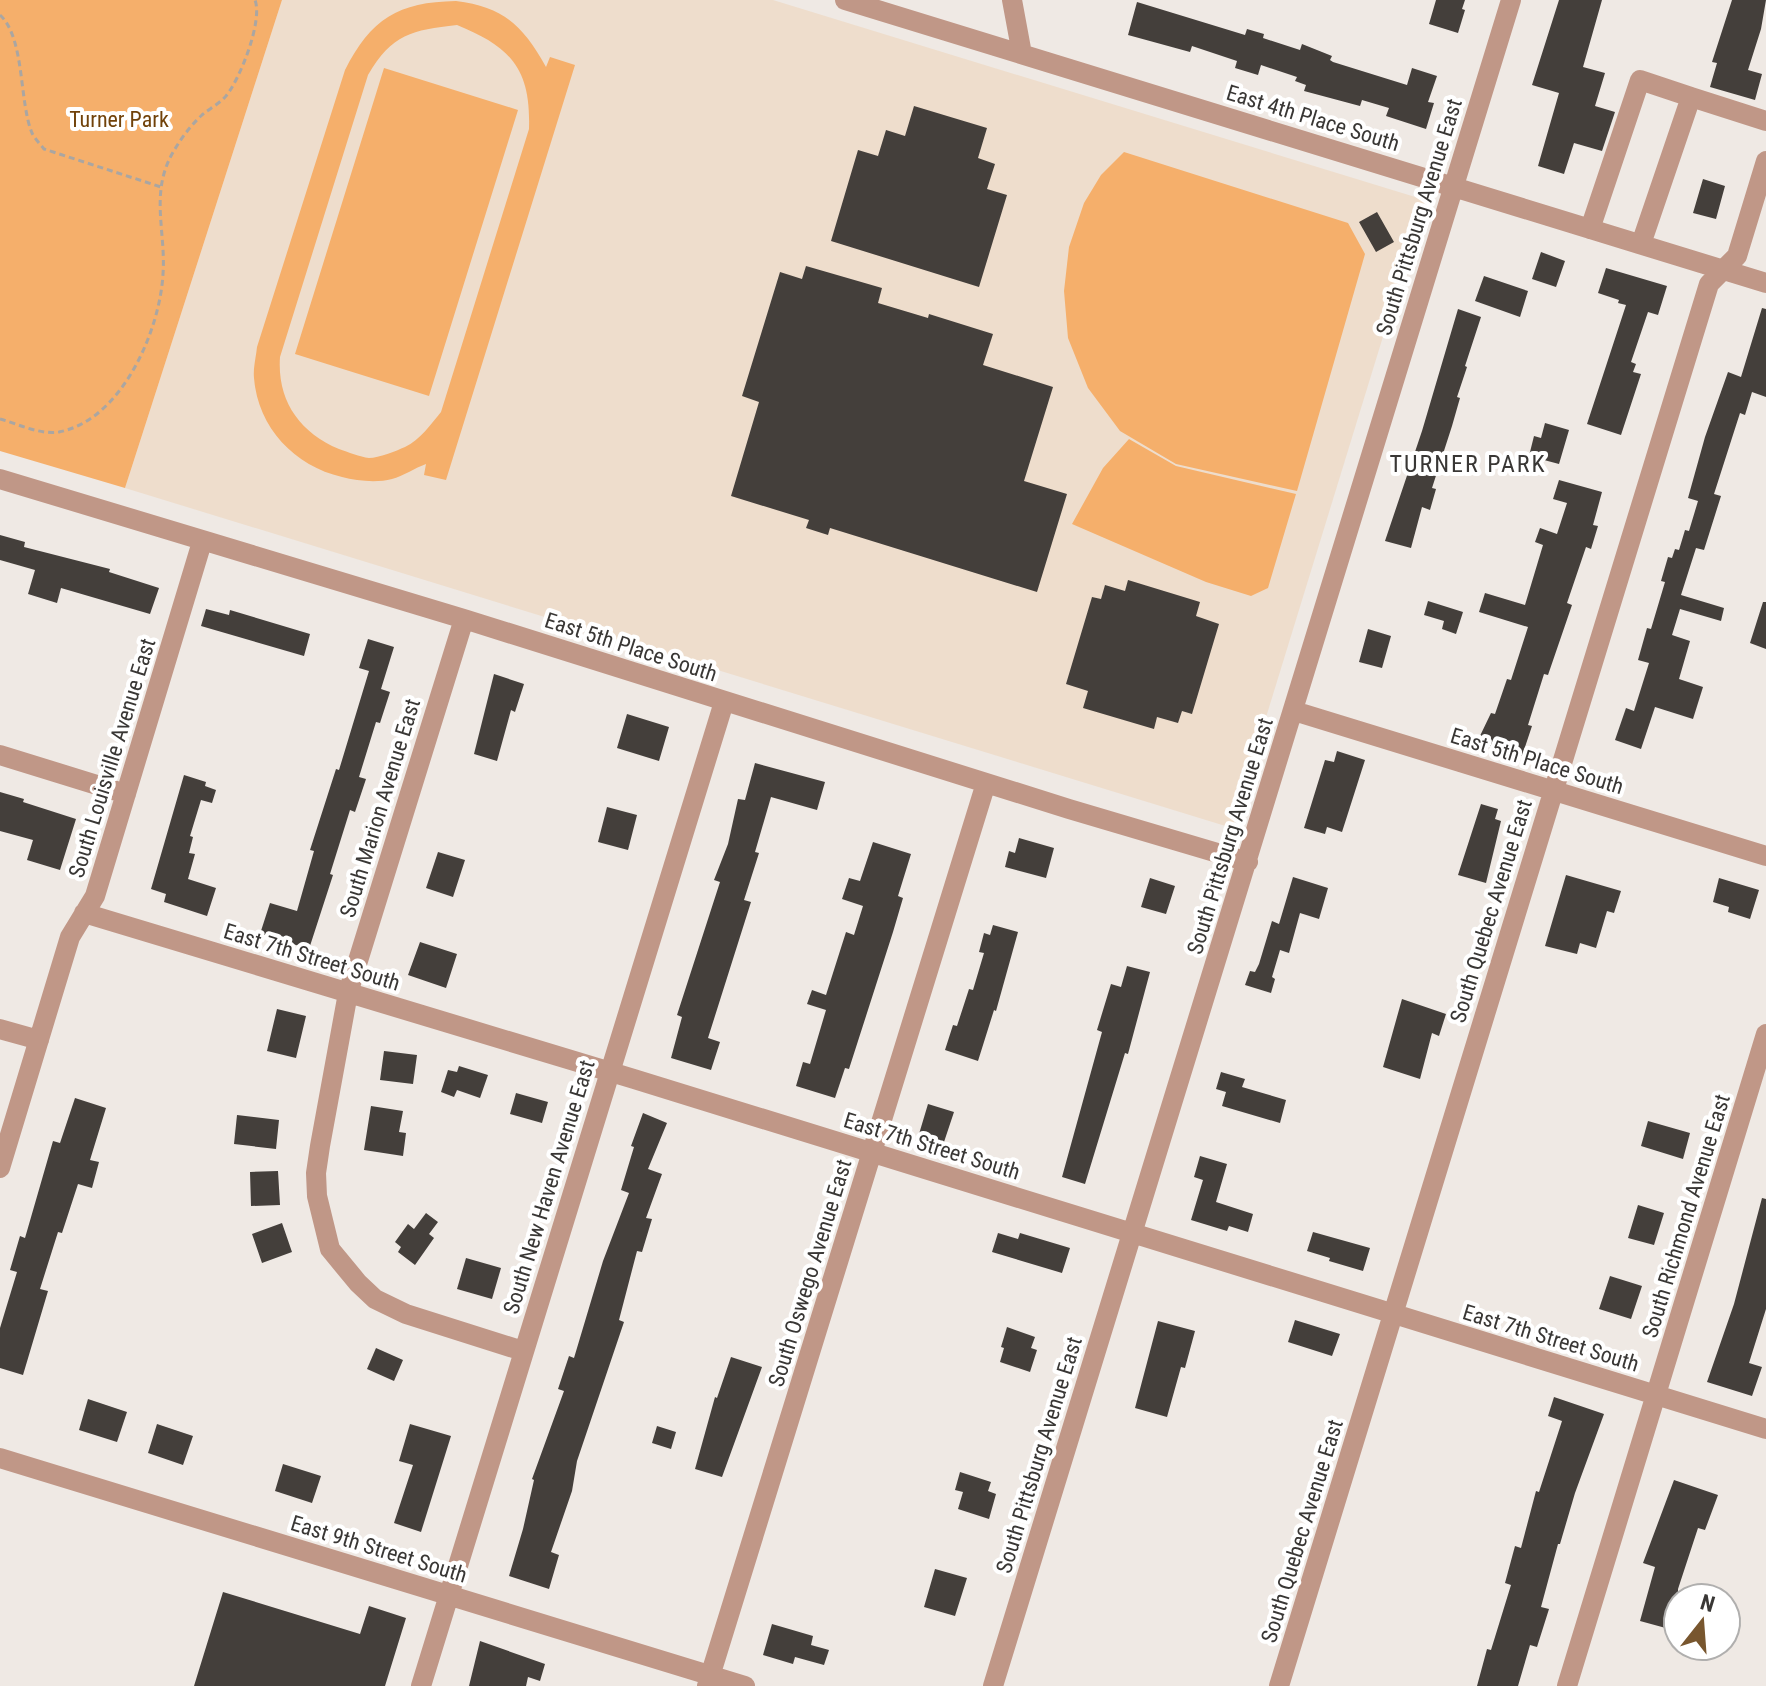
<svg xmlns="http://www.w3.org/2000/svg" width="1766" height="1686" font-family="'Roboto Condensed',sans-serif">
<rect width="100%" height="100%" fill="#efe9e4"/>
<path fill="#edc" d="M282 0H773L1425 200 1232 828 125 488Z"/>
<path fill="#f5af6b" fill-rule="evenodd" d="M0 0H282L125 488 0 451Z
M456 1C504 7 523 26 546 67L550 57 575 65 446 480 424 475 426 464C415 468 403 476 392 479 377 483 357 481 342 477 295 466 258 428 254 378 253 368 256 357 257 347L345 70C371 19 398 2 456 1ZM457 25C511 47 531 69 529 129L441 412C431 424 420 440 405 447 396 451 379 458 369 458 360 457 348 452 339 449 299 432 277 400 280 357L368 75C392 34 412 30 457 25Z
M384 68 518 110 429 396 295 354Z
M1124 152 1348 223 1365 254 1297 491 1176 464 1120 431 1088 388 1068 338 1064 291 1069 247 1084 203 1101 175Z
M1129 439 1176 466 1296 494 1268 588 1251 596 1206 582 1072 524 1103 468Z"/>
<path fill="#443f3b" d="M1436 0H1465L1462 9 1465 10 1458 33 1429 24Z
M1559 0H1602L1583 67 1605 73 1595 106 1615 112 1602 151 1574 143 1564 174 1538 166 1559 93 1532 85Z
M1732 0H1766L1761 29 1748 70 1762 74 1755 100 1710 87 1717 63 1712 62Z
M1137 2 1245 35 1247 29 1264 34 1263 38 1300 50 1302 44 1332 56 1330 60 1333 62 1407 85 1412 68 1437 76 1428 102 1434 103 1426 129 1386 116 1389 108 1362 100 1360 106 1304 91 1306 85 1295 81 1297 77 1261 65 1258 75 1235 68 1237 61 1192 46 1190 52 1128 35Z
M914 106 987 128 978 158 995 164 987 189 1007 195 979 287 831 241 858 150 878 156 886 130 905 136Z
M1703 179 1725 186 1716 219 1693 213Z
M1377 212 1394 242 1376 252 1359 222Z
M1541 252 1565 261 1556 287 1532 279Z
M806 266 882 288 878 303 928 318 929 314 993 334 983 365 1053 387 1024 481 1067 494 1037 592 830 528 828 535 806 528 809 520 731 496 759 402 742 396 780 272 802 279Z
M1606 268 1667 286 1658 315 1648 312 1631 362 1636 364 1633 372 1641 374 1621 435 1587 424 1626 305 1618 303 1619 300 1598 293Z
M1484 276 1528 291 1520 317 1475 301Z
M1762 308 1766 309V397L1752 392 1745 415 1740 413 1714 494 1721 496 1704 550 1696 548 1681 595 1724 608 1721 621 1680 609 1672 635 1690 641 1679 679 1703 687 1693 719 1655 707 1641 749 1615 740 1626 708 1634 711 1649 663 1638 660 1647 628 1651 629 1665 582 1661 581 1668 557 1672 558 1675 549 1679 550 1685 530 1689 531 1698 501 1688 498 1705 437 1728 372 1741 377Z
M1458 309 1481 317 1465 366 1467 367 1457 397 1460 398 1452 426 1432 488 1436 489 1430 510 1422 507 1411 548 1385 541 1422 431Z
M1545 423 1569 430 1559 464 1529 456 1534 436 1541 438Z
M1559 480 1602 492 1593 525 1598 526 1591 549 1586 547 1567 603 1572 605 1548 675 1544 674 1528 725 1532 726 1522 756 1485 744 1486 741 1479 738 1491 713 1495 714 1507 679 1511 680 1528 627 1479 612 1485 593 1525 605 1543 545 1535 542 1540 528 1557 534 1567 503 1553 499Z
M0 535 25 542 24 547 110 569 109 572 159 588 150 614 61 588 57 603 28 594 35 570 0 560Z
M1128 580 1200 602 1196 616 1219 624 1192 714 1182 711 1178 723 1157 717 1154 729 1083 708 1088 691 1066 684 1092 597 1101 599 1105 585 1125 591Z
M1428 601 1463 612 1456 634 1442 629 1444 621 1424 615Z
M1763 602H1766V649L1750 643Z
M206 609 229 615 230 610 310 634 304 656 201 626Z
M1368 629 1391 636 1382 668 1359 662Z
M368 639 394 647 381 689 390 692 380 723 376 722 359 777 366 779 355 812 350 810 330 874 333 875 309 949 260 934 270 903 297 911 314 851 310 850 336 769 339 770 369 671 359 668Z
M494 674 524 684 515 712 511 710 497 761 474 754Z
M627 714 669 727 659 761 617 748Z
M1337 751 1365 760 1342 832 1327 827 1325 834 1304 828 1325 760 1334 762Z
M755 763 825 782 817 810 771 797 755 852 759 853 744 900 751 902 708 1038 720 1042 711 1070 671 1058 682 1017 677 1015 720 882 714 880 728 844 738 799 745 800Z
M184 775 206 782 205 786 216 790 212 803 201 800 190 836 193 837 189 853 195 854 188 879 216 888 207 916 164 902 166 894 151 889Z
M0 792 24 799 23 802 76 819 60 870 27 860 33 840 0 831Z
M1481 804 1498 809 1495 819 1501 821 1486 883 1458 875Z
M607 807 637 815 628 850 598 842Z
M1019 838 1054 848 1046 878 1005 867 1009 851 1015 853Z
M873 842 911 854 898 896 903 898 893 932 849 1069 845 1068 835 1098 796 1086 803 1062 810 1064 826 1010 807 1004 812 990 826 995 846 932 854 935 863 906 842 899 849 878 860 881Z
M438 852 465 860 453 897 426 888Z
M1566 875 1621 891 1614 913 1607 911 1596 948 1580 943 1577 954 1545 946Z
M1293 877 1328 888 1319 919 1300 913 1289 953 1280 950 1272 977 1275 979 1271 993 1245 985 1250 971 1255 972 1259 964 1272 921 1279 924Z
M1150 878 1175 886 1166 914 1141 907Z
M1719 878 1759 890 1750 919 1728 912 1729 907 1713 902Z
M993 925 1018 932 996 1011 994 1010 978 1061 945 1050 953 1025 957 1026 969 989 973 990 984 953 979 952 984 933 990 935Z
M420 942 457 954 446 988 408 975Z
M1127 966 1150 972 1128 1054 1125 1053 1085 1184 1062 1177 1102 1032 1097 1030 1111 984 1121 987Z
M1402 999 1446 1014 1439 1036 1432 1033 1420 1079 1383 1067Z
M277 1009 306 1016 296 1058 267 1051Z
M384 1051 417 1055 413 1084 380 1080Z
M459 1066 488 1075 480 1098 457 1090 454 1097 441 1092 448 1070 457 1072Z
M1221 1072 1245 1079 1242 1087 1286 1100 1280 1123 1222 1106 1226 1092 1216 1089Z
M516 1093 548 1102 542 1123 510 1114Z
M75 1098 106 1108 90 1160 99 1162 92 1188 78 1184 62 1233 58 1232 40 1289 48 1291 23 1375 0 1368V1328L17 1272 10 1270 20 1236 25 1238 53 1141 60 1143Z
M928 1104 954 1112 944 1142 919 1134Z
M371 1106 403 1111 399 1132 406 1133 403 1156 364 1150Z
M643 1113 667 1123 648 1169 662 1174 646 1218 652 1219 642 1252 637 1251 619 1320 624 1322 577 1461 572 1491 551 1552 559 1555 549 1589 509 1576 523 1529 534 1480 532 1479 564 1391 558 1389 569 1356 574 1358 603 1261 629 1193 621 1190 634 1147 631 1146Z
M237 1115 279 1120 276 1149 234 1144Z
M1648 1121 1690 1133 1683 1159 1641 1146Z
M1200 1156 1227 1164 1216 1202 1253 1214 1248 1232 1229 1226 1227 1231 1191 1220 1203 1180 1194 1177Z
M278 1171 280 1205 251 1206 250 1172Z
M1762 1198 1766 1199V1309L1749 1363 1762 1367 1752 1396 1707 1382 1734 1304Z
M1638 1205 1664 1213 1654 1245 1628 1238Z
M426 1213 438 1222 429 1234 434 1238 415 1265 398 1252 401 1247 395 1242 408 1224 414 1229Z
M282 1223 292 1252 262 1263 252 1234Z
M1313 1232 1370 1248 1363 1271 1329 1261 1330 1258 1307 1251Z
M998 1233 1018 1239 1020 1233 1070 1248 1062 1273 992 1252Z
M466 1258 501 1268 492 1299 457 1289Z
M1610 1276 1642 1286 1631 1319 1599 1309Z
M1295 1320 1340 1334 1332 1356 1288 1342Z
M1158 1321 1195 1331 1185 1368 1181 1367 1167 1417 1135 1408Z
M1007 1327 1035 1337 1031 1348 1037 1350 1030 1372 1000 1362 1004 1348 1001 1347Z
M376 1348 403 1360 394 1381 367 1369Z
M731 1357 762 1367 722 1477 695 1469 715 1397 717 1398Z
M1554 1397 1604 1414 1575 1493 1560 1544H1558L1541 1607 1549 1609 1537 1647 1530 1645 1518 1686H1477L1487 1649 1491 1650 1511 1585 1505 1583 1515 1546 1521 1548 1536 1491 1539 1492 1562 1421 1548 1416Z
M88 1399 127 1412 117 1442 79 1430Z
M157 1424 193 1436 183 1465 148 1453Z
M410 1424 451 1436 421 1532 394 1523 413 1465 399 1461Z
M657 1426 676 1432 671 1449 652 1443Z
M283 1464 321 1476 312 1503 275 1491Z
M960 1472 991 1482 988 1491 996 1494 989 1519 958 1509 963 1492 955 1490Z
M1674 1480 1718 1495 1705 1530 1698 1528 1678 1589V1613L1673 1630 1640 1621 1655 1567 1643 1563Z
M935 1569 967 1578 955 1616 924 1607Z
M223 1592 360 1634 369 1606 406 1618 385 1686H194Z
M772 1624 813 1636 811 1645 829 1650 824 1665 795 1657 793 1664 763 1655Z
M480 1641 545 1664 540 1681 528 1677 526 1686H469Z"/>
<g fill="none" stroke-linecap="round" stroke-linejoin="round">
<path stroke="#aaa6a2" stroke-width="3" stroke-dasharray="6 4" stroke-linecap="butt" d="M0 15C25 38 19 102 32 133 35 139 40 144 44 149L161 187
M0 419C18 424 40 435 59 432 122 420 160 330 163 274 166 232 150 194 172 154 180 140 190 126 202 115 209 109 219 104 226 96 240 79 263 21 255 0"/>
<path stroke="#c09787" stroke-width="20" d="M845 0 1766 283
M1012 0 1022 54
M1691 97 1766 121
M1590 229 1640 80 1691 97 1641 244
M0 479 464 619 1069 809 1248 862
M464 619 348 993 320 1146 316 1173 317 1196 330 1249 358 1283 375 1299 406 1314 523 1351
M1294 711 1766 856
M0 755 126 794
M84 913 634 1079 1766 1429
M0 1029 39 1040
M0 1168 70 937 95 896 202 542
M0 1458 745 1686
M421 1686 724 702
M707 1686 986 783
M993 1686 1511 0
M1279 1686 1709 284 1737 256 1766 161
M1567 1686 1766 1034"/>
</g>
<g text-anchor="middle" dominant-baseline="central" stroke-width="8" stroke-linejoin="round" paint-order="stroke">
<g font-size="22" fill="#393735" stroke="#fff">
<text transform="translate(1313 118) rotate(17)">East 4th Place South</text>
<text transform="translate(1419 217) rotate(-73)">South Pittsburg Avenue East</text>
<text transform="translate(631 647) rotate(18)">East 5th Place South</text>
<text transform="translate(112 758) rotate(-73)">South Louisville Avenue East</text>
<text transform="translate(1537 761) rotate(17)">East 5th Place South</text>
<text transform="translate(380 808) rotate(-73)">South Marion Avenue East</text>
<text transform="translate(1230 836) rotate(-73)">South Pittsburg Avenue East</text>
<text transform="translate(1491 911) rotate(-73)">South Quebec Avenue East</text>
<text transform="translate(312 957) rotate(17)">East 7th Street South</text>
<text transform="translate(932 1146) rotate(17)">East 7th Street South</text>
<text transform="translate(549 1187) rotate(-73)">South New Haven Avenue East</text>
<text transform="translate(1686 1216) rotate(-73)">South Richmond Avenue East</text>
<text transform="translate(810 1273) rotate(-73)">South Oswego Avenue East</text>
<text transform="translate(1551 1338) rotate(17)">East 7th Street South</text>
<text transform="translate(1039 1455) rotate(-73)">South Pittsburg Avenue East</text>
<text transform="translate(1302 1531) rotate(-73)">South Quebec Avenue East</text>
<text transform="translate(379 1549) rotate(17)">East 9th Street South</text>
</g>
<g font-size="22" fill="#71420a" stroke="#fff">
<text x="119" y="119">Turner Park</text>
</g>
<g font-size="24" letter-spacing="2" fill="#393735" stroke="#fff">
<text x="1468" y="464">TURNER PARK</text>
</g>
</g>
<g transform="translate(1702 1622) rotate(17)"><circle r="38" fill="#ffffff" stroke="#b0afae" stroke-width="2"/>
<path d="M0-6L14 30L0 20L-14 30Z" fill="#78562e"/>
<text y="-12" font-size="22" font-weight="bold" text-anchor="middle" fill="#393735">N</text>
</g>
</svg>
